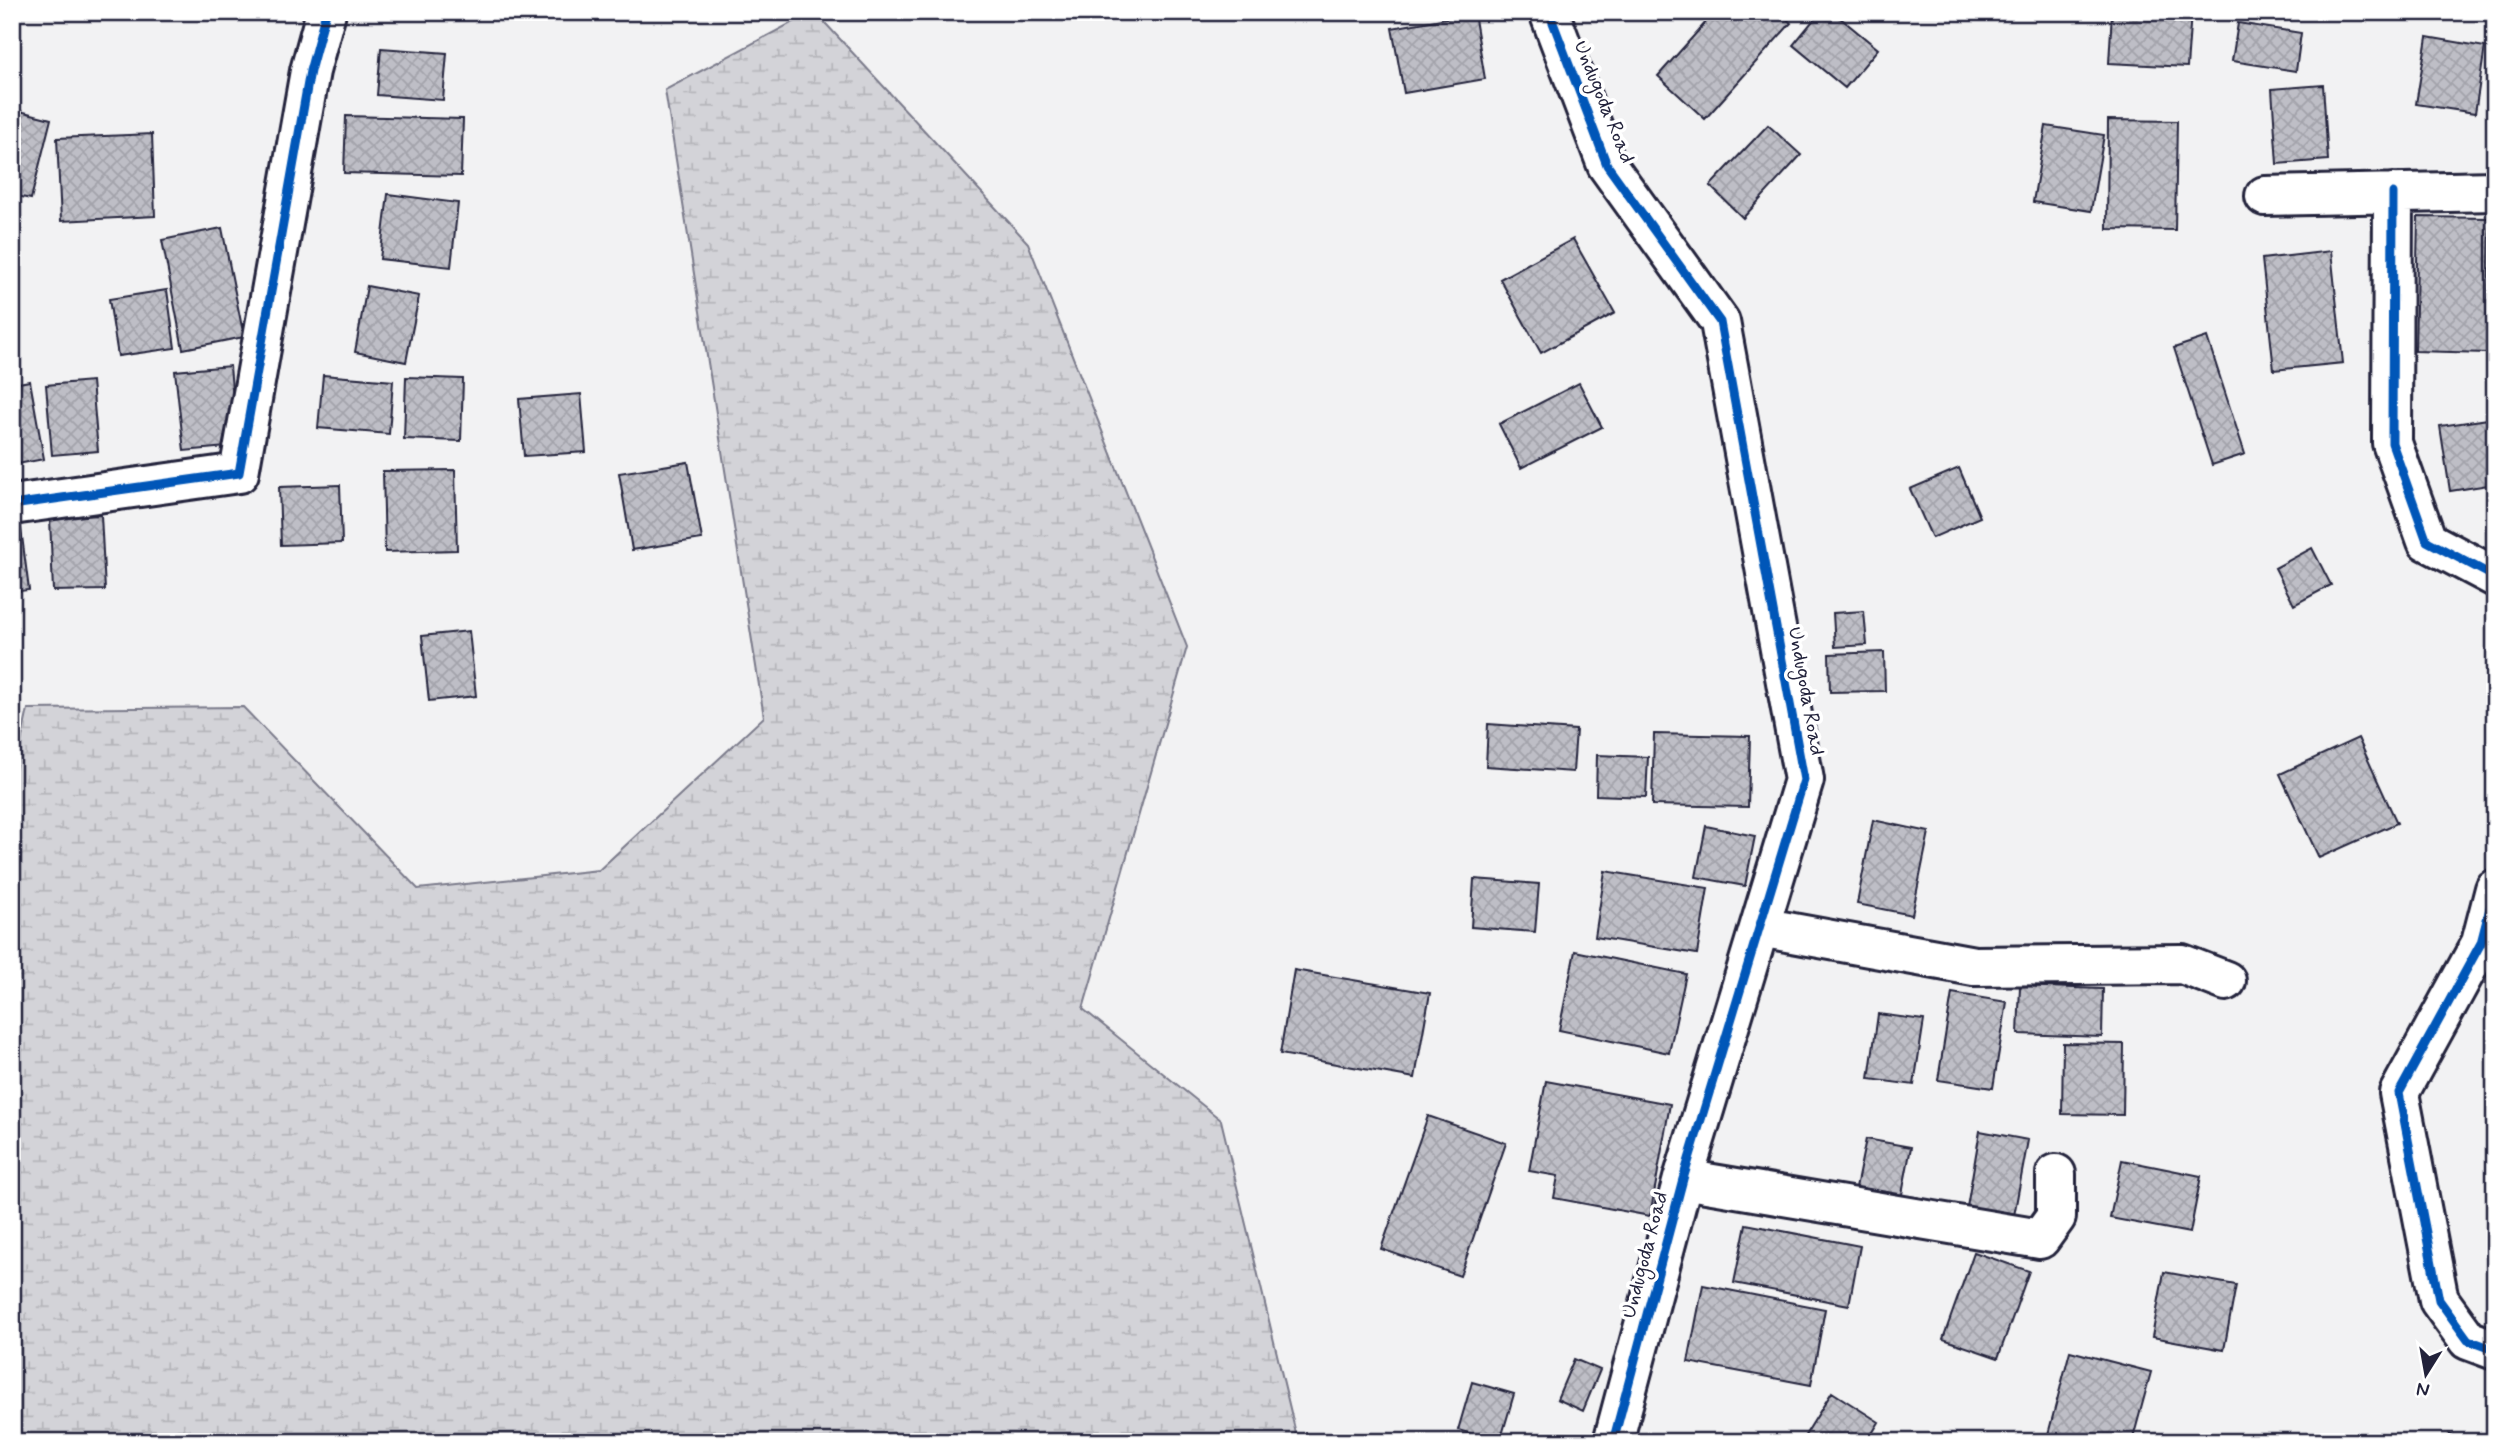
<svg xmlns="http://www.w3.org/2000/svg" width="2507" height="1454" font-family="Mynerve,sans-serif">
<defs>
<pattern id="wetland-marsh" width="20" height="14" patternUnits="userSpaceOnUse" patternTransform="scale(1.75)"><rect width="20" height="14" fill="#d3d3d8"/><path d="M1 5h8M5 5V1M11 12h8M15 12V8" fill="none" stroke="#b5b5ba"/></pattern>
<pattern id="building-cross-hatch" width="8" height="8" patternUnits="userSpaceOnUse" patternTransform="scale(1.75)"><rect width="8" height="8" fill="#bebec6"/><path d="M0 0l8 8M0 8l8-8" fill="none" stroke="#a3a3ab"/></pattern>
</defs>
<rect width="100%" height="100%" fill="#f2f2f3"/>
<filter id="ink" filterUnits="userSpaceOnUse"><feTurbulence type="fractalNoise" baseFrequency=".0143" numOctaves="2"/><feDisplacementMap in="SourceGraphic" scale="14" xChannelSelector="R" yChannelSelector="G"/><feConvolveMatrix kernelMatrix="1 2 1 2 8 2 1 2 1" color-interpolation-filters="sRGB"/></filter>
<g filter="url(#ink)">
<path fill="url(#wetland-marsh)" stroke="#7a7a8a" stroke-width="2" d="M812 12H815L1028 243 1187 647 1083 1009 1221 1120 1298 1442H12V784L28 709 243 707 418 889 599 870 764 717 665 90Z"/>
<path fill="url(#building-cross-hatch)" stroke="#22223b" stroke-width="2" d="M1715 12H1779L1791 23 1705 119 1658 76Z
M1820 12H1833L1878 49 1845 88 1793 45Z
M2112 12H2191L2187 67 2109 63Z
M1474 13 1485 79 1404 93 1392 28Z
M2238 23 2301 33 2296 71 2232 61Z
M2427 37 2485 47 2475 113 2416 104Z
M381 48 447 53 443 100 377 95Z
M2323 85 2328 160 2277 164 2272 89Z
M12 109 51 119 31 199 12 195Z
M346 116 463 119 461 176 344 173Z
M2108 120 2177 121 2175 230 2107 229Z
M1768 125 1801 155 1743 218 1710 186Z
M2046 126 2104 135 2091 211 2033 202Z
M152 134 155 216 61 221 57 138Z
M388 194 458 203 451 267 380 259Z
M2418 217 2490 218 2487 353 2415 351Z
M222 228 244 337 183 349 162 240Z
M1573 239 1615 313 1541 353 1500 279Z
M2331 251 2343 363 2274 370 2262 259Z
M367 286 419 296 406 362 355 352Z
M167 290 175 348 118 356 109 299Z
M2207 337 2245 454 2212 465 2174 348Z
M230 366 237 446 184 451 175 371Z
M323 375 393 381 389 434 318 428Z
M406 377 463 379 461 441 404 439Z
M30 381 44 459 12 465V384Z
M92 381 98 451 52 455 46 385Z
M1579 383 1602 427 1521 468 1499 424Z
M581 394 586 452 524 456 519 399Z
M2495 418V484L2450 491 2440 426Z
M688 462 702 539 632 550 619 473Z
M1959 468 1980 517 1932 538 1910 489Z
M455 470 457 550 385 552 383 471Z
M340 485 342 543 281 545 279 487Z
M101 515 105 590 53 591 50 518Z
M20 521 29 590 12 592V522Z
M2312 548 2331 585 2294 605 2275 568Z
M1864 611 1867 645 1835 647 1833 613Z
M469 631 476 696 429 701 422 636Z
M1884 652 1885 691 1830 692 1829 654Z
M1488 724 1576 730 1573 772 1486 766Z
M1654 734 1750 736 1748 807 1652 805Z
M2358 738 2397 823 2319 858 2280 774Z
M1597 755 1648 757 1646 797 1596 795Z
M1873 820 1929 832 1912 915 1857 904Z
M1706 826 1755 836 1745 886 1696 877Z
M1605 871 1708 888 1697 954 1595 937Z
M1474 879 1539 884 1535 932 1471 927Z
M1575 951 1686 974 1669 1053 1559 1030Z
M1294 970 1430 993 1415 1078 1280 1054Z
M2020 986 2103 989 2102 1037 2018 1034Z
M1952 993 2007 1002 1993 1088 1938 1080Z
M1878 1014 1924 1020 1914 1085 1869 1079Z
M2063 1043 2124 1044 2123 1115 2062 1114Z
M1546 1081 1670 1104 1650 1216 1554 1198 1558 1176 1529 1171Z
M1428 1116 1506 1143 1460 1276 1381 1249Z
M1980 1131 2028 1140 2013 1221 1966 1213Z
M1866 1139 1911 1147 1899 1210 1853 1202Z
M2122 1160 2201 1176 2190 1233 2110 1218Z
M1746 1224 1860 1246 1849 1305 1734 1283Z
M1974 1252 2029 1271 1998 1358 1943 1339Z
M2164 1272 2236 1285 2224 1350 2152 1337Z
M1703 1285 1825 1309 1811 1385 1688 1362Z
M2070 1351 2151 1372 2132 1442H2046Z
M1574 1359 1600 1370 1583 1411 1557 1399Z
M1472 1382 1514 1394 1500 1442 1458 1430Z
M1832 1392 1879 1422 1867 1442H1801Z
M2449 1434 2475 1442H2447Z"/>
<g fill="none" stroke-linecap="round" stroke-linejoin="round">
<defs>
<path id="minor" d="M1549 12 1607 165 1720 322 1804 780 1683 1179 1613 1442
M2393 193 2392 443 2427 541 2495 577
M2265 196 2495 191
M12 505 239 473 310 71 326 12
M2495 889 2481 943 2399 1093 2439 1300 2468 1340 2495 1350
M1760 927 1974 966 2182 964 2226 981
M1683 1179 2040 1239 2056 1217V1174"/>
</defs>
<use href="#minor" stroke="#22223b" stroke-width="44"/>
<use href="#minor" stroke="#fff" stroke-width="38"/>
<defs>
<path id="cycleway" d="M1549 12 1607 165 1720 322 1804 780 1683 1179 1613 1442
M2393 193 2392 443 2427 541 2495 577
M12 505 239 473 310 71 326 12
M2495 889 2481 943 2399 1093 2439 1300 2468 1340 2495 1350"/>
</defs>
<use href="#cycleway" stroke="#fff" stroke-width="13"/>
<use href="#cycleway" stroke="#0057b8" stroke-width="9"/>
</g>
</g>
<g text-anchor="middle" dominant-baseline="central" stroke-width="7" stroke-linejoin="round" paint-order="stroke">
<g font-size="21" fill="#22223b" stroke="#fff">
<text transform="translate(1604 102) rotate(68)">Undugoda Road</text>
<text transform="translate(1806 691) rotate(80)">Undugoda Road</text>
<text transform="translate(1645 1255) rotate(-75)">Undugoda Road</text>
</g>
</g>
<rect width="2507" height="1454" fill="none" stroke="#fff" stroke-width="42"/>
<rect x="21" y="21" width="2465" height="1412" fill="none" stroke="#22223b" stroke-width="2.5" filter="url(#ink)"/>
<g transform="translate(2426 1374) rotate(191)" stroke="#ffffff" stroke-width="5" paint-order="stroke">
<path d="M0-5L12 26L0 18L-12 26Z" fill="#22223b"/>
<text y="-10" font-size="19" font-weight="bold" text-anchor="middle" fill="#22223b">N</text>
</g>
</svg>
